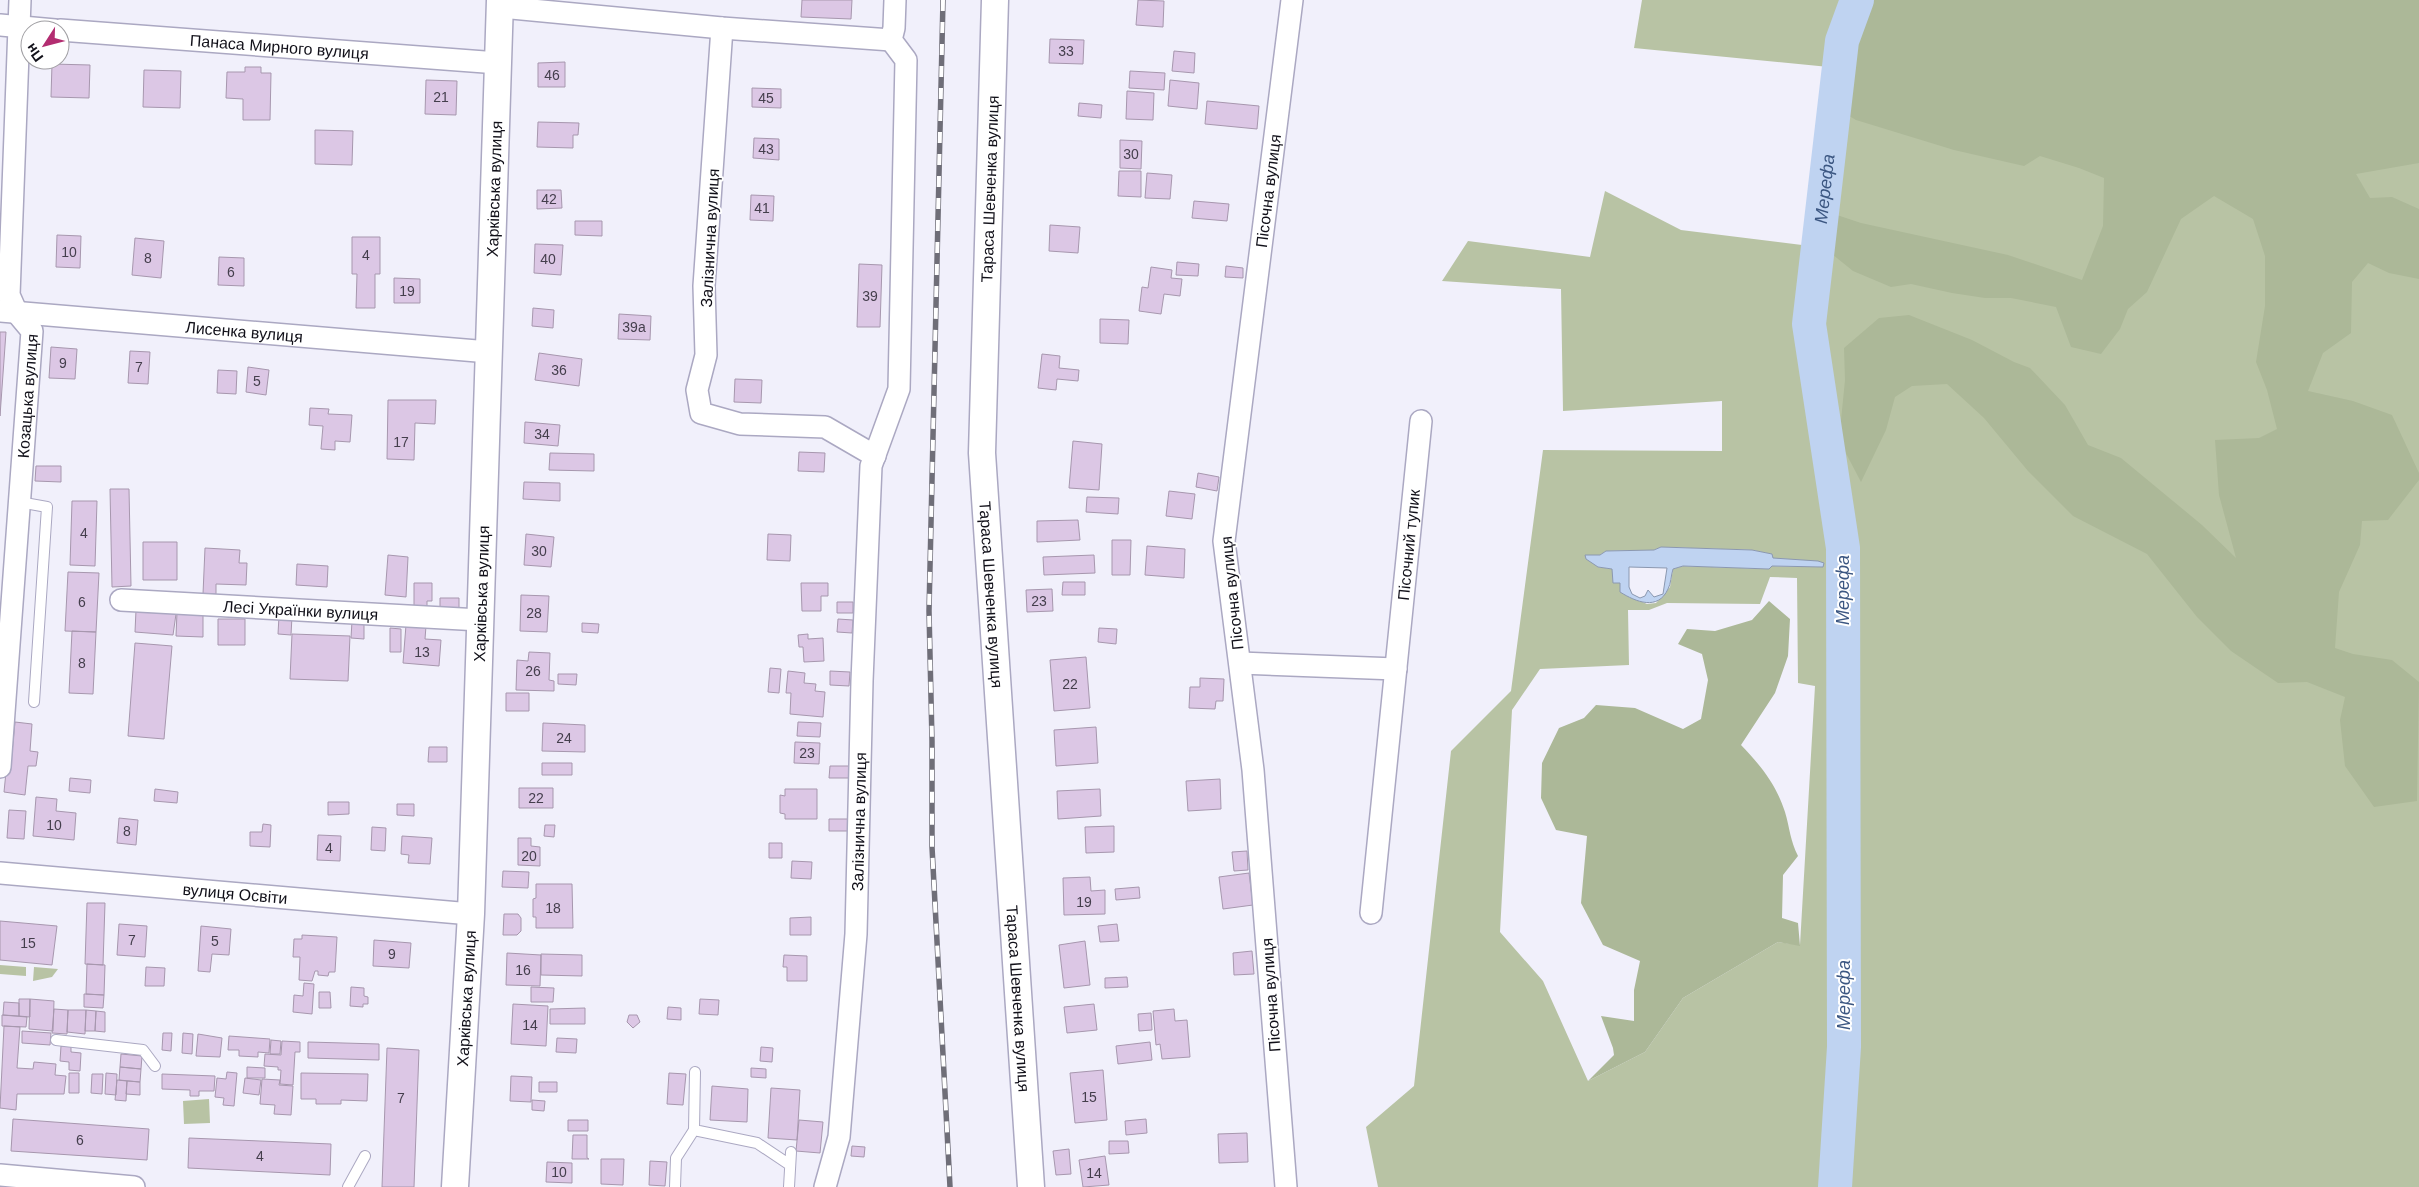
<svg xmlns="http://www.w3.org/2000/svg" width="2419" height="1187" font-family="Arial,sans-serif">
<rect width="100%" height="100%" fill="#f1f0fb"/>
<path fill="#b8c3a4" fill-rule="evenodd" d="M1642 0H2419V1187H1378L1366 1127 1414 1086 1451 751 1511 691 1543 450 1722 451V401L1563 411 1561 289 1442 281 1468 241 1590 257 1605 191 1681 230 1810 246 1816 151 1829 67 1634 48ZM1661 547 1752 550 1771 554 1772 558 1823 567 1771 566 1769 569 1683 566 1673 569 1670 587 1656 603 1647 604 1620 592V583H1613V569L1598 567 1585 555H1600L1606 551 1654 550ZM1770 577 1797 578 1798 683 1815 686 1800 945 1778 942 1683 998 1645 1052 1588 1081 1543 981 1500 932 1512 710 1540 669 1629 665 1628 610H1649L1667 603 1760 604Z
M0 965 26 967V976L0 974Z
M34 967 58 969 52 977 33 981Z
M209 1099 210 1123 184 1124 183 1101Z"/>
<path fill="#acb898" d="M1842 0H2419V163L2356 174 2370 198 2392 197 2419 209V279L2389 273 2368 263 2352 282 2351 333 2323 353 2308 391 2353 401 2392 415 2419 473V480L2388 520 2362 521 2360 545 2339 592 2335 648 2353 654 2392 660 2419 682 2417 801 2374 807 2345 766 2340 720 2345 697 2307 682 2278 683 2231 651 2197 617 2147 554 2073 516 2028 471 1984 418 1947 384 1912 386 1895 397 1886 430 1861 482 1839 440 1845 380 1844 348 1879 318 1909 315 1972 340 2014 362 2030 368 2065 405 2088 445 2121 458 2202 525 2236 558 2219 495 2215 440 2259 438 2277 429 2267 390 2256 362 2265 306V256L2253 219 2214 196 2181 219 2147 292 2128 309 2120 329 2101 354 2071 347 2056 307 2011 298H1985L1952 293 1911 284 1891 287 1853 271 1827 250 1834 214 1861 223 2008 255 2082 280 2103 226 2104 178 2079 168 2040 156 2024 166 1954 150 1856 120 1827 103Z
M1769 601 1790 619 1788 656 1775 693 1741 745C1761 766 1776 784 1785 812 1790 829 1790 840 1798 856L1783 875 1782 918 1798 923 1800 946 1778 942 1683 998 1645 1052 1588 1081 1614 1055 1613 1048 1601 1016 1634 1021V990L1640 961 1603 945 1581 903 1587 836 1556 830 1541 798 1542 763 1559 728 1584 718 1596 705 1635 708 1683 729 1701 719 1708 680 1702 654 1678 644 1687 629 1715 631 1752 620Z"/>
<path fill="#bfd3f1" stroke="#8b98b0" fill-rule="evenodd" d="M1661 547 1752 550 1772 554 1773 558 1818 561 1824 563 1823 567 1772 566 1769 569 1683 566 1673 569C1671 575 1671 584 1668 589 1658 611 1636 602 1620 592V583H1613L1612 569 1598 567 1586 559 1585 555H1600L1606 551 1654 550ZM1629 567 1667 568 1663 594 1654 597 1648 590 1645 596 1640 598 1632 594 1629 587Z"/>
<g fill="none" stroke-linecap="round" stroke-linejoin="round">
<path stroke="#bfd3f1" stroke-width="34" id="s1" d="M1835 1187 1844 1047 1843 548 1809 324 1842 41 1857 0"/>
</g>
<path fill="#dcc7e5" stroke="#a797ae" d="M802 0H852L851 19 801 17Z
M1138 0 1164 1 1163 27 1136 25Z
M1050 39 1084 40 1083 64 1049 63Z
M1174 51 1195 53 1194 73 1172 71Z
M565 62V87H538V63Z
M52 64 90 65 89 98 51 97Z
M245 67H261V73H271L270 120H243V99L226 98 227 72H245Z
M144 70 181 71 180 108 143 107Z
M1130 71 1165 73 1164 90 1129 88Z
M426 80 457 81 456 115 425 114Z
M1170 80 1199 83 1197 109 1168 106Z
M752 88 781 89V108L752 107Z
M1127 91 1154 93 1153 120 1126 119Z
M1207 101 1259 106 1257 129 1205 124Z
M1079 103 1102 105 1101 118 1078 116Z
M538 122 579 123 578 135H573V148L537 147Z
M315 130 353 131 352 165 315 164Z
M754 138 779 139V160L753 158Z
M1120 140 1142 141 1141 169 1120 168Z
M1119 171H1141V197L1118 196Z
M1147 173 1172 175 1170 199 1145 198Z
M537 190H561L562 208 537 209Z
M751 195 774 196 773 221 750 220Z
M1194 201 1229 204 1227 221 1192 218Z
M575 221H602V236L575 235Z
M1050 225 1080 227 1078 253 1049 251Z
M57 235 81 236 80 268 56 267Z
M352 237H380V274H375V308H356L357 274H352Z
M135 238 164 241 161 278 132 275Z
M535 244 563 245 561 275 534 273Z
M219 257 244 258V286L218 285Z
M1177 262 1199 264 1198 276 1176 275Z
M859 264 882 265 880 327H857Z
M1226 266 1243 268V278L1225 277Z
M1151 267 1172 270 1171 278 1182 279 1180 296 1164 294 1161 314 1139 311 1142 287 1148 288Z
M394 278 420 279V303H394Z
M533 308 554 310 553 328 532 326Z
M619 314 651 316 650 340 618 339Z
M1100 319 1129 320 1128 344 1100 343Z
M0 332H6L0 416Z
M51 347 77 349 75 379 49 378Z
M130 351 150 352 148 384 128 383Z
M539 353 582 359 579 386 535 380Z
M1042 354 1060 356 1059 368 1079 370 1078 381 1057 379 1056 390 1038 388Z
M248 367 269 370 266 395 246 392Z
M218 370 237 371 236 394 217 393Z
M735 379 762 380 761 403 734 402Z
M388 400H436L435 424 415 423 414 460 387 459Z
M310 408 329 409 328 414 352 415 350 442 335 441V450L321 449 323 426 309 425Z
M525 422 560 425 558 446 524 443Z
M1073 441 1102 444 1099 490 1069 488Z
M799 452 825 453 824 472 798 471Z
M550 453 594 454V471L549 470Z
M36 466H61V482L35 481Z
M1198 473 1219 477 1217 491 1196 487Z
M524 482 560 483V501L523 499Z
M110 489H129L131 586 112 587Z
M1169 491 1195 494 1192 519 1166 516Z
M1087 497 1119 498 1118 514 1086 512Z
M72 501H97L95 566 70 565Z
M1078 520 1080 540 1037 542V521Z
M526 534 554 537 551 567 524 565Z
M768 534 791 535 790 561 767 560Z
M1112 540H1131L1130 575H1112Z
M143 542H177V580H143Z
M1147 546 1185 549 1184 578 1145 575Z
M205 548 240 550 239 563H247L246 585 216 584V594H203Z
M388 555 408 557 406 597 385 595Z
M1094 555 1095 573 1044 575 1043 557Z
M297 564 328 566 327 587 296 585Z
M68 572 99 573 96 632 65 631Z
M1063 582H1085V595H1062Z
M414 583H432V601H427V607H414Z
M801 583H828V596H821V611H802Z
M1052 589 1053 611 1027 612 1026 590Z
M521 595 549 596 547 632 520 631Z
M440 598H459V612H440Z
M837 602H853V613H837Z
M136 610 176 614 173 635 135 632Z
M177 612H203V637L176 636Z
M279 616H292L291 635 278 634Z
M218 619H245V645H218Z
M838 619 853 620 852 633 837 632Z
M352 621H364V639L351 638Z
M582 623 599 624 598 633 582 632Z
M406 625 426 626 425 639 441 640 439 666 403 663Z
M390 628 401 629V652H390Z
M1099 628 1117 629 1116 644 1098 642Z
M72 631 96 632 93 694 69 693Z
M292 634 350 636 348 681 290 679Z
M808 634V639L823 638 824 661 804 662 803 647H799L798 635Z
M135 643 172 646 164 739 128 736Z
M529 652 550 653 549 680 554 681V691L516 690 517 660 528 661Z
M1086 657 1090 708 1054 711 1050 660Z
M770 668 781 669 779 693 768 692Z
M788 671 805 673 804 683 816 684 815 691 825 692 823 717 790 714 791 693H786Z
M830 671 850 672 849 686 830 685Z
M558 674H577L576 685 558 684Z
M1200 678 1224 679 1223 701H1216L1215 709 1189 708 1190 687H1200Z
M506 693H529V711H506Z
M15 722 32 724 30 751 38 752 36 766H28L25 795 4 792 7 762H11Z
M798 722 821 723 820 737 797 736Z
M543 723 585 725V752L542 751Z
M1096 727 1098 763 1056 766 1054 730Z
M795 742 820 743 819 764 794 763Z
M429 747H447V762H428Z
M542 763H572V775H542Z
M830 766H849V778H829Z
M70 778 91 780 90 793 69 791Z
M1220 779 1221 809 1188 811 1186 781Z
M519 788H553V808H519Z
M155 789 178 792 177 803 154 801Z
M785 789H817V819H785V814L780 813V795L785 796Z
M1100 789 1101 816 1058 819 1057 791Z
M36 797 57 799 56 811 76 813 74 840 33 836Z
M328 802H349V814L328 815Z
M397 804H414V816L397 815Z
M9 810 26 811 24 839 7 838Z
M119 818 138 820 136 845 117 843Z
M829 819H848V831H829Z
M263 824 271 825 270 847 250 846V832H262Z
M545 825H555L554 837 544 836Z
M1114 826V852L1086 853 1085 827Z
M372 827 386 828 385 851 371 850Z
M318 835 341 836 340 861 317 860Z
M402 836 432 838 430 864 408 863 409 855 401 854Z
M518 838H531V846L540 847V866L518 865Z
M769 843H782V858H769Z
M1247 851 1248 870 1234 871 1232 852Z
M792 861 812 862 811 879 791 878Z
M503 871 529 872 528 888 502 887Z
M1249 873 1253 905 1223 909 1219 877Z
M1090 877 1091 891 1105 890V914L1064 915 1063 878Z
M536 884H572L573 928H536V917H533V899L536 898Z
M1139 887 1140 898 1116 900 1115 889Z
M87 903H105L103 965 85 964Z
M504 914H518L521 918V931L517 935H503Z
M811 917V935H790V918Z
M0 921 57 926 52 965 0 960Z
M119 924 147 926 145 957 117 955Z
M1117 924 1119 941 1100 942 1098 926Z
M201 926 231 929 229 955 212 954 210 972 198 971Z
M302 935 337 937 335 972H329L328 976 318 975V971H315L312 981 299 980 300 957H293L294 939H302Z
M374 940 411 943 409 968 373 966Z
M1085 941 1090 985 1064 988 1059 945Z
M1252 951 1254 974 1234 975 1233 953Z
M507 953 541 955 540 986 506 985Z
M541 954 582 955V976L541 975Z
M784 955 807 956V981H787V967H783Z
M87 964 105 965 104 995 86 994Z
M146 967 165 968 164 986H145Z
M1127 977 1128 987 1105 988V978Z
M304 983 314 984 312 1014 293 1012 294 995 303 996Z
M351 987 364 988V996L368 997V1004H363V1007L350 1006Z
M531 987 554 988 553 1002H531Z
M319 992H330L331 1008H319Z
M84 994 104 995 103 1008 84 1007Z
M19 999H30V1017L19 1016Z
M30 999 54 1001 53 1031 29 1029Z
M700 999 719 1000 718 1015 699 1014Z
M4 1002 19 1003V1016L3 1015Z
M513 1004 548 1006 546 1046 511 1044Z
M1094 1004 1097 1030 1067 1033 1064 1007Z
M668 1007 681 1008V1020L667 1019Z
M585 1008V1024H550V1009Z
M54 1009 68 1010 67 1034 52 1033Z
M1174 1009 1175 1021 1187 1020 1190 1057 1162 1059 1160 1044 1156 1045 1153 1011Z
M68 1010H86L85 1034 67 1032Z
M86 1010 96 1011 95 1031H85Z
M96 1011 105 1012V1032L95 1031Z
M1151 1013 1152 1030 1139 1031 1138 1014Z
M2 1015 27 1017 26 1027 2 1026Z
M629 1015H637L640 1022 633 1028 627 1022Z
M4 1026 20 1027 17 1068 33 1069 34 1062 56 1064 55 1075 66 1076 64 1094H17L16 1110 0 1108Z
M22 1031 51 1033 50 1045 22 1043Z
M163 1033H172L171 1051 162 1050Z
M183 1033 193 1034 192 1054 182 1053Z
M198 1034 222 1038 220 1057 196 1056Z
M229 1036 270 1039 269 1053 258 1052V1057L239 1056V1050H228Z
M557 1038 577 1039 576 1053 556 1052Z
M271 1040 281 1041 280 1054H270Z
M282 1041 300 1042V1052H295L293 1085 280 1084 281 1070H278V1067L264 1066 265 1054 281 1055Z
M308 1042 379 1044V1060L308 1058Z
M1150 1042 1152 1060 1118 1064 1116 1046Z
M61 1046H71V1052L81 1053 80 1071 69 1070V1062L60 1061Z
M761 1047 773 1048 772 1062 760 1061Z
M387 1048 419 1050 414 1187H382Z
M121 1054 142 1056 141 1069 120 1067Z
M120 1067 141 1069 140 1082 119 1080Z
M247 1067 265 1068V1078H247Z
M751 1068 766 1069V1078L751 1077Z
M1103 1070 1107 1120 1075 1123 1070 1073Z
M227 1072 237 1073 234 1106 223 1105 224 1098 215 1097 217 1078 226 1079Z
M69 1073H79V1093H69Z
M106 1073 117 1074 116 1095 105 1094Z
M301 1073 368 1074 367 1101 341 1100V1104H316V1099H301Z
M669 1073 686 1074 683 1105 667 1104Z
M92 1074H103L102 1094 91 1093Z
M162 1074 215 1076 214 1091H199V1096H190V1090L162 1089Z
M511 1076 532 1077 531 1102 510 1101Z
M245 1078 261 1080 259 1095 243 1093Z
M262 1079 280 1080 279 1085 293 1086 291 1115 274 1114 275 1105 260 1104Z
M117 1080 127 1081 126 1101 115 1100Z
M127 1081 140 1082V1095L126 1094Z
M539 1082H557V1092H539Z
M712 1086 748 1089 747 1122 710 1120Z
M771 1088 800 1090 797 1140 768 1138Z
M532 1100 545 1101 544 1111 532 1110Z
M13 1119 149 1129 147 1160 11 1151Z
M1146 1119 1147 1133 1126 1135 1125 1121Z
M568 1120H588V1131H568Z
M799 1120 823 1122 820 1153 796 1151Z
M1247 1133 1248 1162 1219 1163 1218 1134Z
M573 1135H587V1158L589 1159H572Z
M189 1138 331 1144 330 1175 188 1168Z
M1109 1141H1128L1129 1153 1109 1154Z
M852 1146 865 1147 864 1157 851 1156Z
M1069 1149 1071 1174 1056 1175 1053 1151Z
M1105 1156 1109 1185 1083 1187 1079 1160Z
M601 1159H624L623 1185 601 1184Z
M650 1161 667 1162 665 1186 649 1185Z
M547 1162 572 1163V1183L546 1182Z"/>
<g fill="none" stroke-linecap="round" stroke-linejoin="round">
<defs>
<path id="service" d="M19 502 47 507 34 702
M56 1040 143 1050 155 1066
M694 1130 695 1072
M348 1187 365 1156
M675 1187 676 1158 694 1130 757 1143 790 1165
M789 1187 791 1152"/>
<g id="minor">
<path d="M500 7 722 28 891 40"/>
<path d="M0 25 55 30"/>
<path d="M722 28 704 286 706 355 697 390 701 413 740 424 825 427 875 456"/>
<path id="s2" d="M60 30 498 63"/>
<path id="s3" d="M0 311 489 352"/>
<path id="s4" d="M121 600 480 620"/>
<path d="M1240 663 1396 669"/>
<path id="s5" d="M0 767 32 331 17 313 9 295 20 0"/>
<path id="s6" d="M0 873 471 914"/>
<path id="s7" d="M1371 913 1421 421"/>
<path d="M0 1175 134 1187"/>
<path id="s8" d="M825 1187 839 1137 856 934 862 681 871 466 899 389 906 60 891 40 894 28 895 0"/>
<path id="s9" d="M1286 1187 1253 770 1224 541 1292 0"/>
</g>
<g id="tertiary">
<path id="s10" d="M995 0 982 453 1031 1187"/>
<path id="s11" d="M455 1187 471 914 500 0"/>
</g>
</defs>
<use href="#service" stroke="#aba8c2" stroke-width="12"/>
<use href="#minor" stroke="#aba8c2" stroke-width="24"/>
<use href="#tertiary" stroke="#aba8c2" stroke-width="29"/>
<use href="#service" stroke="#fff" stroke-width="10"/>
<use href="#minor" stroke="#fff" stroke-width="21"/>
<use href="#tertiary" stroke="#fff" stroke-width="26"/>
<defs>
<path id="rail" d="M943 0 929 611 932 741V847L950 1187"/>
</defs>
<use href="#rail" stroke="#6f6e78" stroke-width="5.5"/>
<use href="#rail" stroke="#fff" stroke-width="4" stroke-dasharray="11" stroke-linecap="butt"/>
</g>
<g text-anchor="middle" dominant-baseline="central" stroke-width="4" stroke-linejoin="round" paint-order="stroke">
<g font-size="14" fill="#443e4c">
<text x="1066" y="51">33</text>
<text x="552" y="75">46</text>
<text x="441" y="97">21</text>
<text x="766" y="98">45</text>
<text x="766" y="149">43</text>
<text x="1131" y="154">30</text>
<text x="549" y="199">42</text>
<text x="762" y="208">41</text>
<text x="69" y="252">10</text>
<text x="366" y="255">4</text>
<text x="148" y="258">8</text>
<text x="548" y="259">40</text>
<text x="231" y="272">6</text>
<text x="407" y="291">19</text>
<text x="870" y="296">39</text>
<text x="634" y="327">39а</text>
<text x="63" y="363">9</text>
<text x="139" y="367">7</text>
<text x="559" y="370">36</text>
<text x="257" y="381">5</text>
<text x="542" y="434">34</text>
<text x="401" y="442">17</text>
<text x="84" y="533">4</text>
<text x="539" y="551">30</text>
<text x="1039" y="601">23</text>
<text x="82" y="602">6</text>
<text x="534" y="613">28</text>
<text x="422" y="652">13</text>
<text x="82" y="663">8</text>
<text x="533" y="671">26</text>
<text x="1070" y="684">22</text>
<text x="564" y="738">24</text>
<text x="807" y="753">23</text>
<text x="536" y="798">22</text>
<text x="54" y="825">10</text>
<text x="127" y="831">8</text>
<text x="329" y="848">4</text>
<text x="529" y="856">20</text>
<text x="1084" y="902">19</text>
<text x="553" y="908">18</text>
<text x="132" y="940">7</text>
<text x="215" y="941">5</text>
<text x="28" y="943">15</text>
<text x="392" y="954">9</text>
<text x="523" y="970">16</text>
<text x="530" y="1025">14</text>
<text x="1089" y="1097">15</text>
<text x="401" y="1098">7</text>
<text x="80" y="1140">6</text>
<text x="260" y="1156">4</text>
<text x="559" y="1172">10</text>
<text x="1094" y="1173">14</text>
</g>
<g font-size="16" fill="#111019" stroke="#fff">
<text stroke="none"><textPath href="#s2" startOffset="220">Панаса Мирного вулиця</textPath></text>
<text stroke="none"><textPath href="#s11" startOffset="999">Харківська вулиця</textPath></text>
<text transform="translate(990 189) rotate(-88)">Тараса Шевченка вулиця</text>
<text stroke="none"><textPath href="#s9" startOffset="1002">Пісочна вулиця</textPath></text>
<text transform="translate(710 238) rotate(-87)">Залізнична вулиця</text>
<text stroke="none"><textPath href="#s3" startOffset="245">Лисенка вулиця</textPath></text>
<text stroke="none"><textPath href="#s5" startOffset="372">Козацька вулиця</textPath></text>
<text stroke="none"><textPath href="#s7" startOffset="370">Пісочний тупик</textPath></text>
<text transform="translate(1232 593) rotate(-96)">Пісочна вулиця</text>
<text stroke="none"><textPath href="#s11" startOffset="594">Харківська вулиця</textPath></text>
<text stroke="none"><textPath href="#s10" startOffset="595">Тараса Шевченка вулиця</textPath></text>
<text stroke="none"><textPath href="#s4" startOffset="180">Лесі Українки вулиця</textPath></text>
<text stroke="none"><textPath href="#s8" startOffset="368">Залізнична вулиця</textPath></text>
<text stroke="none"><textPath href="#s6" startOffset="236">вулиця Освіти</textPath></text>
<text transform="translate(1271 995) rotate(-94)">Пісочна вулиця</text>
<text stroke="none"><textPath href="#s11" startOffset="189">Харківська вулиця</textPath></text>
<text stroke="none"><textPath href="#s10" startOffset="1000">Тараса Шевченка вулиця</textPath></text>
</g>
<g font-size="18" font-style="italic" fill="#3c5782" stroke="#fff">
<text stroke="none"><textPath href="#s1" startOffset="1002">Мерефа</textPath></text>
<text transform="translate(1843 590) rotate(-90)">Мерефа</text>
<text transform="translate(1844 995) rotate(-90)">Мерефа</text>
</g>
</g>
<g transform="translate(45 45) rotate(234)"><circle r="24" fill="#ffffff" stroke="#a09fa3"/>
<path d="M0-4L9 19L0 12L-9 19Z" fill="#b32d71"/>
<text y="-8" font-size="14" font-weight="bold" text-anchor="middle" fill="#111019">Пн</text>
</g>
</svg>
